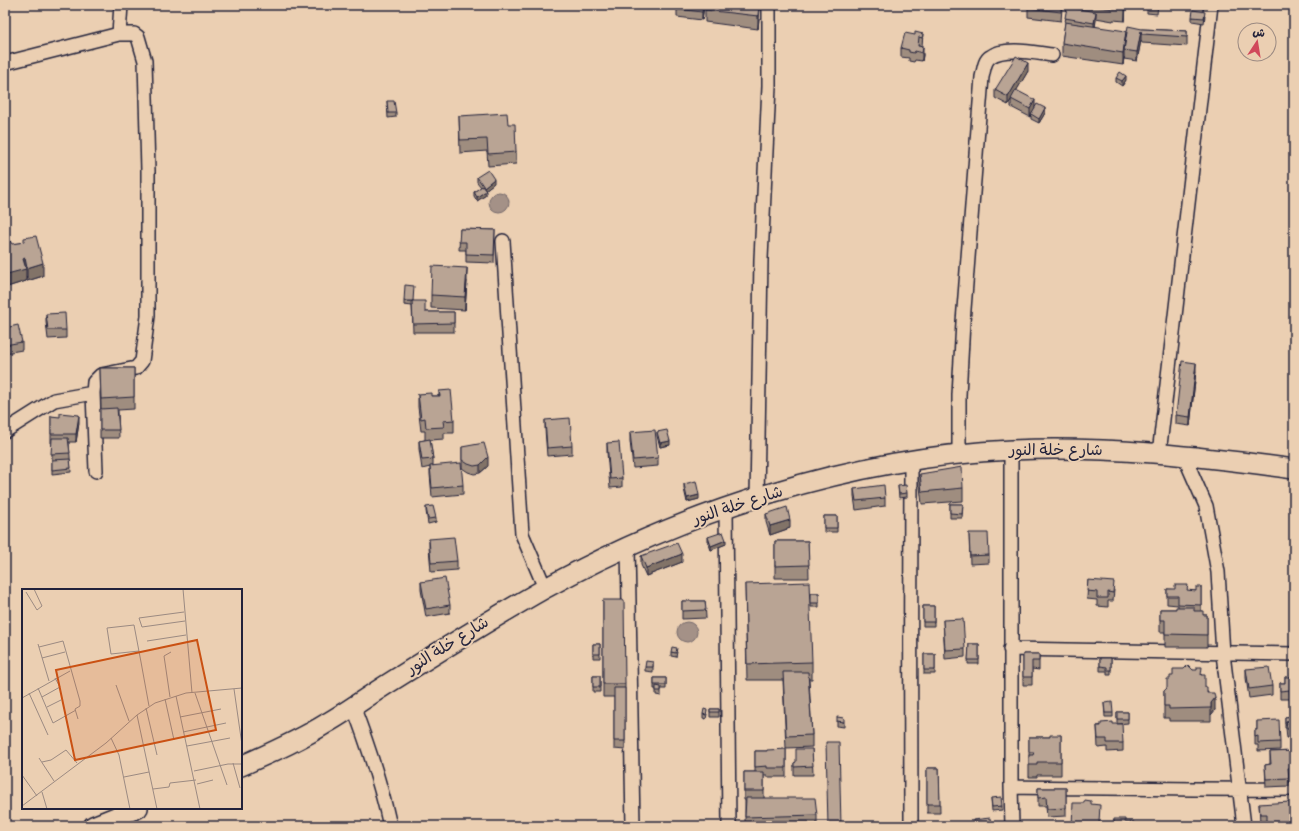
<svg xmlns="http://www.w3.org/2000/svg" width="1299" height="831" font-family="'Indie Flower','Playpen Sans Arabic',sans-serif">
<rect width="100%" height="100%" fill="#ebcfb2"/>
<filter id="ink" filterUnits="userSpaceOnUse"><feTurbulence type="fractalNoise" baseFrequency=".025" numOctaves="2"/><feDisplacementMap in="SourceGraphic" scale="8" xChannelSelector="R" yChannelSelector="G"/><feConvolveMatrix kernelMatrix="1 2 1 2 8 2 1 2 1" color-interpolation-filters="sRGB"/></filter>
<g filter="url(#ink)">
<path fill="#a49187" stroke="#706569" d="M489 202a10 10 0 1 1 20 0a10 10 0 1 1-20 0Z
M677 632a10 10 0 1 1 20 0a10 10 0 1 1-20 0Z"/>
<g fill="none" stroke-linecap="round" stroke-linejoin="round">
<defs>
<path id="street" d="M119 34 121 5
M5 63 119 34H134L138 37 145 61 148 171V316L142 361 136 368 101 375 94 382 93 393 96 471
M503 241 522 534 545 588
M5 431 54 400 93 393
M1011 450V787L1012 826
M1159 454 1211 5
M959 455V395L963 322 982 77C984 70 984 61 990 57 1004 46 1036 53 1052 55
M1184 456 1206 506 1218 572 1223 654 1244 826
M911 461C910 583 911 704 911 826
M757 498 761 259 769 86V5
M726 509 729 826
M628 547 633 826
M1010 649 1294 654
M353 706C368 745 381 785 390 826
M1011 787C1105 788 1200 790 1294 789"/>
<path id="secondary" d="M241 766C270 753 300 740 327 723 348 711 368 696 389 683 440 651 491 619 544 589 683 512 852 457 1012 450 1106 446 1201 456 1294 469
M93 826 138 808"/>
</defs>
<use href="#street" stroke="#22223b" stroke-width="16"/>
<use href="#secondary" stroke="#22223b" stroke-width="22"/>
<use href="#street" stroke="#ebcfb2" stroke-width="13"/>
<use href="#secondary" stroke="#ebcfb2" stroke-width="19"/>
</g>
<path fill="#9f8d7f" stroke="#22223b" d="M677 5H704L702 20 677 17Z
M760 5 758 29 705 22V10Z
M782 5H790V7L782 6Z
M1028 5H1069V7L1073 8V5H1126L1125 21 1113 20V21L1096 18 1095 26 1126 39 1142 29 1187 31V46L1142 43 1141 40 1137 61 1124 59V57L1123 65 1062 56V43L1067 9 1062 8 1061 21 1028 17Z
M1137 5H1158L1157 14 1147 13V9L1137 8Z
M1205 16 1204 23 1192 21V17Z
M923 34 922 46 919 45V46L923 55 922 61 915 60 914 62 909 61V58L901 57V48L915 35Z
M1028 71 1016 91 1035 108 1045 113 1039 123 1031 119V116L1030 117 1011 107V100L1008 105 995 98V90Z
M1116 78 1126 80 1122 86 1116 82Z
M387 101 396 113V117L388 118Z
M459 116 508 124 516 152V164L488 166 487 151 460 153Z
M477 177 494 183 485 190 486 195 477 201 474 196V192L481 187 477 182Z
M460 229 495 230 494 263 466 262V250H459Z
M5 243 12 244 43 276 27 281 26 276V281L7 287 5 271Z
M467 281 465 310 431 308V295Z
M404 301H414L425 312H454V332H413L412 306 404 305Z
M46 314 66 330V338L48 339 46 322Z
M5 328 22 342V350L5 353Z
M100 368H134V409L118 410 119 438H100V409H101Z
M1196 371 1190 426 1176 424V415Z
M439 391 454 420V433H444V439L430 440 433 459V466L463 485V494L432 497 430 474V467L422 469 419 449V441L425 440V431H421L418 407V394L431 396H439Z
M51 416 79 423 76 442H69L71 472 52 474V443H51Z
M545 420 572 446V454L547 456 545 429Z
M630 432 658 458V466L633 468 630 441Z
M657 432 670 445 660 447 657 436Z
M607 443 622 478V487L610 488 607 452Z
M462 447 488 466 480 473 474 474 468 472 462 468Z
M920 474 963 488V501L922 504 920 487Z
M684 484 699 499 687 502 684 489Z
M898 486 907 493V497L899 498Z
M854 489 885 498V506L856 510 854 497Z
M950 504H963L962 518H950Z
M426 507 436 518V522L428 524 426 511Z
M766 514 790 528 770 535 766 522Z
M824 516H837V532H824Z
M969 533 989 555V563L970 564Z
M708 537 726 544 711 550 708 542Z
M429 539 457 561V570L431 572 429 547Z
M775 541H808L809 578H775Z
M641 556 682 562 646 576 641 565Z
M1088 580 1114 590 1113 601H1108V607L1097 606V600L1087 599Z
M421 582 450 605V613L426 617 421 590Z
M745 584 812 662V679H809L812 735V747L786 748 783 680H747Z
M1201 587V611L1203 615H1207V647H1165V632H1160V609H1176L1178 607V605L1167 604V589L1196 591Z
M811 593H819V607H811Z
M603 600 625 684V750L614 749V697H603Z
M682 601H705L706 618 682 619Z
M923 606H934V626H923Z
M943 620 965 649V657L945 659Z
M593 644H600V658H593Z
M969 644H979V664H968Z
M671 652H677L676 657 671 656Z
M924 654H935V674H924Z
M1023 654H1039V670L1032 669V685H1023Z
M1100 658H1111V675H1107V671H1100Z
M653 662V672L645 671V667Z
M1246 669 1272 686V695L1249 698 1246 678Z
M1193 670 1202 675 1205 687 1215 710 1211 715V721H1169V718H1164V691L1167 688 1170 679 1173 676Z
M1294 673V702H1290V699H1280V683H1285V677H1291Z
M593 676H600V692H593Z
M654 678H666V689H661V696L656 695V689H654Z
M1104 703 1113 713V717H1105Z
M710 709H719V717H710Z
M1117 712H1128V723L1117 724Z
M703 714H707L706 719 703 718Z
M1294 716V737L1287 738 1286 728H1285V717Z
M837 721 844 722V727L837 726Z
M1257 721 1280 742V750L1258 751V745H1255V730H1257Z
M1113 724 1123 743V751L1107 752V747L1098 748 1097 726Z
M1061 735V775H1037V777H1029V737H1050Z
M786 749V777H767V775H764V798L817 815V826H745V800H744V772H755V751H767Z
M812 749 813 775H794V763L796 762Z
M1294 751V777H1289V786L1266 787 1265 765 1270 764V752Z
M927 768H939L940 813H927Z
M1038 788H1066V816L1047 817 1046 806H1038Z
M991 798 1002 806V810L992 811Z
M1259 804 1291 826H1267V822L1260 823Z"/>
<path fill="#827368" stroke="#22223b" d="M703 5H704L702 20V12Z
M759 5H760V9L758 29V16Z
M1125 5H1126L1125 21Z
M1096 12V21L1094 32V23Z
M1126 31V44L1124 50V57L1123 65V53Z
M1141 31V40L1137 61V52Z
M923 47V55L922 61V53Z
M1028 63V71L1008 105V97Z
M1126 76V80L1122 86V81Z
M1035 100V109L1031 114 1030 117V109Z
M1045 108V113L1039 123V119Z
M494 179V183L484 191V187Z
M486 191V195L477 201V197Z
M25 258V269H26V281L7 287V274L23 259Z
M43 263V276L27 281V268Z
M467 268V281L465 310V297Z
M1196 363V371L1190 426V417Z
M79 415V423L76 442V434Z
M670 441V445L660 447V443Z
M488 457V466L480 473V465Z
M699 495V499L687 502V498Z
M790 520V528L770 535V526Z
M726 540V544L711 550V546Z
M682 554V562L646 576V568Z
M1215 698V710L1211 715V703Z"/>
<path fill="#b9a494" stroke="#22223b" d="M677 5H703L702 12 677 9Z
M706 5H759L758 16 705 10Z
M1028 5H1061V12L1028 8Z
M1090 5H1125V9L1113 7V9Z
M1067 7 1096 12 1094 23 1065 18Z
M1193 10 1205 12 1204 18 1192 17Z
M1065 22 1126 31 1123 53 1062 43Z
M1128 26 1142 29 1187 31V37L1142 34 1141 31 1137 52 1124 50Z
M915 32 923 34 922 38 919 37 918 46 923 47 922 53 915 51 914 53 909 52V50L901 48 905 33 915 35Z
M1016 56 1028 63 1008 97 995 90Z
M1120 72 1126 76 1122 81 1116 78Z
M1016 90 1035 100 1030 109 1011 99Z
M387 101H394L396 113H388Z
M1037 104 1045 108 1039 119 1031 114Z
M507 113 508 124H515L516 152 488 154 487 139 460 140 459 116Z
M488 170 494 179 484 187 477 177Z
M482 186 486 191 477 197 474 192Z
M460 229 495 230 494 255 466 254V242H459Z
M36 236 43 263 27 268 25 258 23 259 26 269 7 274 5 259V243L10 241 12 244 24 242V238Z
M432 266 467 268 465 297 431 295Z
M405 285 414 286 413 301H404Z
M412 301H425V312H454V323L413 324Z
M65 313 66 330H48L46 314Z
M18 325 22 342 5 345V328Z
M1182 361 1196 363 1190 417 1176 415Z
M100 368H134V397L101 399Z
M451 390 454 420 443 421 444 427 426 428 425 418 421 419 418 394 431 393V396H440L439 391Z
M117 408 119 430H100V409Z
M60 413 79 415 76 434H51V416L60 417Z
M570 418 572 446 547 448 545 420Z
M655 430 658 458 633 460 630 432Z
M667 430 670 441 660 443 657 432Z
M52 438H68L70 453 51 454Z
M430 439 433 459 422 460 419 441Z
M619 442 622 478 610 479 607 443Z
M484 443 488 457 480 465 474 466 468 464 462 460V447Z
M70 459 71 468 52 470V460Z
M461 463 463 485 432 488 430 466Z
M962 467 963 488 922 492 920 474Z
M696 481 699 495 687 498 684 484Z
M884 485 885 498 856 501 854 489Z
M906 485 907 493 899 494 898 486Z
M950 504H963L962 514 950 513Z
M433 506 436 518 428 519 426 507Z
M787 507 790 520 770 526 766 514Z
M824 516H837V528H824Z
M723 532 726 540 711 546 708 537Z
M969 533H988L989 555 970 556Z
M454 537 457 561 431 563 429 539Z
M775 541H808L809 565 775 566Z
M677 543 682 554 646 568 641 556Z
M445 578 450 605 426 609 421 582Z
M1088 580 1114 582 1113 593 1108 592V598H1097V592L1087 591Z
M809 582 812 662 747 664 745 584Z
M1175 585H1188L1187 590 1196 591V587H1201V605L1178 604V596H1167V589H1175Z
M811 593H819V603H811Z
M603 600H624L625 684H603Z
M682 601H705L706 610 682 611Z
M923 606H934V622H923Z
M1176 607H1194V611H1203V615H1207V635L1165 634V620H1160V609H1176Z
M963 619 965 649 945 650 943 620Z
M593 644H600V654H593Z
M969 644H979V660H968Z
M672 647 677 648 676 653 671 652Z
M924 654H935V670H924Z
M1023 654H1039V661H1032V677H1023Z
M1100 658H1111V670H1107V667L1100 666Z
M646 661 653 662V667H645Z
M1188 665 1193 670H1197V667H1202L1201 675H1205V687H1207V693H1214L1215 698 1211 703V708L1169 709V706H1164V691L1167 688V679H1170V676H1173V669H1184Z
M1269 667 1272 686 1249 689 1246 669Z
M783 672H808L812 735 786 736Z
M1291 673H1294V693L1290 694V690L1280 691V683H1285V677H1291Z
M593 676H600V687H593Z
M654 678H666V685H654Z
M656 686 661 687V691H656Z
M614 688H625V741H614Z
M1112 702 1113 713H1105L1104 703Z
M704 709 707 710 706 715 703 714Z
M710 709H719V712H710Z
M1117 712H1128V719H1117Z
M1294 716V721H1286L1287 724H1285V717Z
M837 717 844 718V722L837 721Z
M1279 720 1280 742 1258 743V736L1255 737V730H1257V721Z
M1286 721H1294V729H1287Z
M1113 722V724H1122L1123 743H1107V739H1098L1097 726H1101V723Z
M1050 735H1061V762H1037V765H1029V755H1033L1034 752H1029V737H1050Z
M826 742H839L841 826H828Z
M786 749V768H767V766L755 767V751H767V750Z
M796 749H812L813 766 794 767V763L796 762Z
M1294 751V768H1288L1289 778 1266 779 1265 765 1271 764 1270 752Z
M927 768H939L940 804H927Z
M744 772H764V791H744Z
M1038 788H1066V808L1047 809 1046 797 1038 798Z
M1001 797 1002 806 992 807 991 798Z
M746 798H815L817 815 745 817Z
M1085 800 1091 801V804L1100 805 1099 822 1105 823 1104 826H1072L1073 803H1084Z
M1290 802 1291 826H1267V814H1260L1259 804Z
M990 818 991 826H974L973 820Z
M1114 819H1125V822H1134V826H1112V824H1114Z
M586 823 587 826H576Z
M515 824 522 825V826H511Z"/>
</g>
<g text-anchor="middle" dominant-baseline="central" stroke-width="4" stroke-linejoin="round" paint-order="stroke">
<g font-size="16" fill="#22223b" stroke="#ebcfb2">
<text x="1056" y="451">شارع خلة النور</text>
<text transform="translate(738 506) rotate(-18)">شارع خلة النور</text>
<text transform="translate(448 646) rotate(-32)">شارع خلة النور</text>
</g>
</g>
<g transform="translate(22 589)">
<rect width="220" height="220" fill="#ebcfb2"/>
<path fill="none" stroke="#9b8a82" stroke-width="1" d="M161 0 170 104M4 3 15 21 20 17 12 0M162 23 117 29 120 38 163 32M125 52 164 46M16 55 27 92M17 58 41 52 58 112V117L53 120 56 130M117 62 89 65 85 39 112 36 119 73 127 117M20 69 43 63M94 96 107 132M16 99 31 134 54 121M212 100 220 156M7 104 26 146M173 104 205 196M154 107 178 220M20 108 38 98 33 89M148 108 142 67 149 63M0 109 48 82M143 110 152 151M25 118 39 111M124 119 135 166M115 126 135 220M158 128 199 120M161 143 204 134M89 149 97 166 108 220M165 157 208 149M17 169 32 192M20 173 29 171 44 161 55 174M211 174 218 199M172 182 206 175H220M0 186 15 207M102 188 127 183M175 195 191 191M131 200 147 198 148 194 174 191M20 203 25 220M0 217 84 154 115 126 133 114 164 104 220 99"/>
<path fill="#ca5113" fill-opacity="0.15" stroke="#ca5113" stroke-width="2" d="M175 51 194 141 53 171 34 81Z"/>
<rect width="220" height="220" fill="none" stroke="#22223b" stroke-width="2"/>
</g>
<rect width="1299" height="831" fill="none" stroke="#ebcfb2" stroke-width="20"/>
<rect x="10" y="10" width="1279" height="811" fill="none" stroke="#22223b" stroke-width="1.5" filter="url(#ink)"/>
<g transform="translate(1257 42) rotate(12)"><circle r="19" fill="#ebcfb2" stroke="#9b8a82"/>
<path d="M0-3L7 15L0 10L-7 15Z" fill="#d1495b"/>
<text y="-6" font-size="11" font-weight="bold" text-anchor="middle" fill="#22223b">ش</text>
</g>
</svg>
